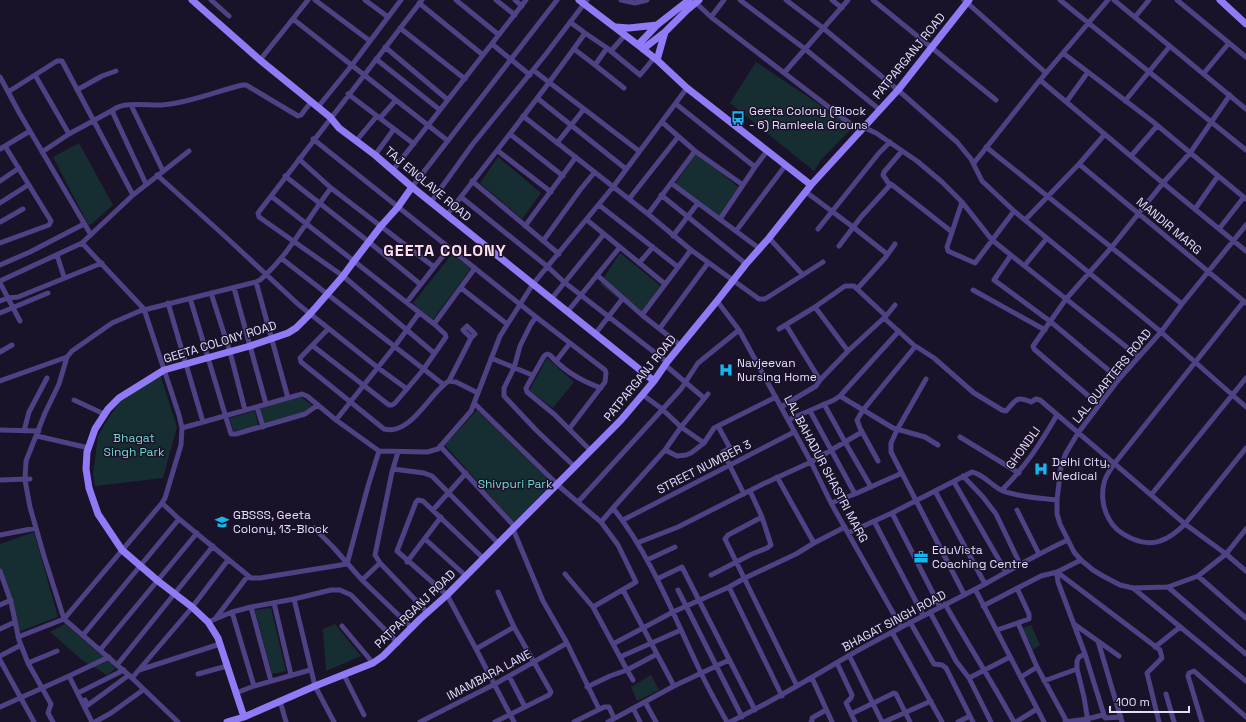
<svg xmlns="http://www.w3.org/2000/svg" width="1246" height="722" font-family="'Space Grotesk',sans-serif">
<rect width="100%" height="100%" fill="#1a1228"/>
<path fill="#162e32" d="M756 62 853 127 820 161 814 171 730 103Z
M79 143 113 205 89 226 53 157Z
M697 152 738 187 719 216 675 184Z
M498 157 541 193 522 219 480 183Z
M620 253 661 286 640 316 600 284Z
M452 254 471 268 432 321 413 303Z
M547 358 574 382 553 408 529 391Z
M160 374 177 427 163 478 95 486 93 474 98 436 109 417 119 403Z
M301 397 314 407 305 413 264 424 260 408Z
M477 410 552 483 514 523 445 445Z
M255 411 258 426 233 431 230 418Z
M34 532 58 617 18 632 0 568V544Z
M271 608 286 671 272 674 255 610Z
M65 624 116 668 107 675 82 660 50 632Z
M335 624 361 656 326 671 323 629Z
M1031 625 1040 645 1033 650 1023 628Z
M651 675 659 690 637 701 631 687Z"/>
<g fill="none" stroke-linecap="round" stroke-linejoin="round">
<path stroke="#4e4184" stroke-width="5" d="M211 0 229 16
M315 0 370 41
M365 0 388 17
M422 0 258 213 259 217 343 276 434 353
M456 0 499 35
M496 0 515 15
M515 0 522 6
M621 0 635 3 647 0
M740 0 805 49 880 110
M786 0 823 28 898 90 957 142 971 159 982 181 1014 211 1161 332 1246 407
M832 0 842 8
M873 0 996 100
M964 0 1046 73
M1060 0 1246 150
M1114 0 1246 109
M1177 0 1246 57
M419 3 483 55
M696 3 711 17 860 131
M711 17 724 0
M1135 17 1149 0
M293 19 448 141
M400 28 465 79
M492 44 530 75
M385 47 448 100
M607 48 640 75 654 58
M574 49 595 65 607 48 585 33
M611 51 625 35
M1063 53 1152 121 1246 199
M376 59 440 110
M260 60 308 0
M595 65 624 88
M533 70 639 151
M784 73 848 0
M1204 73 1229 43
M35 75 69 134
M0 77 20 114 91 235
M1040 80 1163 183 1246 251
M77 90 102 76 116 71
M8 92 57 61H62L133 195
M348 94 414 144
M537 98 626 169
M1067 101 1088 72
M1125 101 1170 46
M676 104 755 167
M131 105 163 171
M318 107 352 65 401 0
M523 116 648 214 691 250 759 299H765L823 262
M380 118 396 100
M662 122 695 151 743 185
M863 127 876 133 917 161 942 182 962 202 992 240 1139 357
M510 134 563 176
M313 139 536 317 605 370 606 373 605 382 569 429
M356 141 377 116
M557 143 584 109
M986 147 1182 304
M0 149 30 131
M498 151 551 192
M42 152 69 134 113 110
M375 155 394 129
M1131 156 1157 126
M299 159 331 188 434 267
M974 163 1040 80 1108 0
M1079 164 1246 303
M393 170 526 0
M157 175 228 239 299 305 377 367 407 389
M285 176 369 242 420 284
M0 181 19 168
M472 181 559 254
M671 183 760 249
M146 184 113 113V110C124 101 148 106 162 105 190 103 216 91 243 85H246L298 116 301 115 311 102
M889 184 883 175 884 172 902 151
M412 187 557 0
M806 192 853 227 887 254
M661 195 746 264
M271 196 434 324 445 334 446 337 423 370 395 403 392 405H389L313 346
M461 197 548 267 564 282 667 362
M629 199 678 137
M431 202 472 145 546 54 587 0
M0 203 28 185
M599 205 678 267
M1195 209 1218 176
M648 214 695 151
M447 215C493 155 541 96 585 33L570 22
M720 219 755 167 767 151
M587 220 665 284
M1025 220 1079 164 1105 134
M0 222 23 209
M1246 225 1182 304 1161 332 1119 379 1078 433 1066 453 1061 466 1057 500V514L1060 524 1074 552 1081 560 1093 570 1103 576 1120 585 1133 588 1168 587 1198 576 1226 554 1246 529
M525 226 576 157
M818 229 879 153 890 142
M1219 229 1244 197
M736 231 785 166
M952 232 962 202
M673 236 698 203
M769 238 803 275
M543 241 580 190 594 173
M0 243 49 225 51 221 5 146
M839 246 861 217 891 184 952 232 947 247 948 251 975 263 1014 211
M57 255 64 277
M1011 255 994 280 1051 322 1119 379
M281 258 444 385
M639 263 653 247
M0 265 30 252 84 224
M1025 265 1047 238
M597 275 642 315 680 345
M0 281 82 243 133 195 189 151
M256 282 288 398
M0 283 20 321
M234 288 266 404
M461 288 507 324
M857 289 885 258 895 244
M973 290 1045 330
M211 293 230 352 245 410
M190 298 231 434H236L305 414 318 405
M552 298 604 234
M0 301 8 298 18 297 102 263
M717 301 739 330 811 462 831 503 901 627
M1244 301 1114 464C1110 470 1105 477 1104 483 1101 495 1103 509 1109 519 1117 535 1143 547 1160 541 1170 538 1177 532 1185 524L1246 448
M407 302 449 248
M168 303 203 422
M815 307 848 351
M568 311 620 247
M0 313 48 293
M642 315 691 250
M536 317 531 324 520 346 514 368 504 388V396L536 430 575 467
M884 318 916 347
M434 324 475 268
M786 325 820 380
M660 328 708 263
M328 329 300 358 301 362 384 429C411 436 430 392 449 381L456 382 478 393
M779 329 815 307 845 286H854L857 289 886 316
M595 334 623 298
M0 352 12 345
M491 358 532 375
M556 361 570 343
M665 365 704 398
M926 379 897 430 891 443V452L964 594
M0 381 67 357
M449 381 471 338 463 330 467 326 475 334 471 338
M643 395 662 409 681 427 704 443
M840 396 893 428 925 437 938 445
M74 400 104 414
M474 403 560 487 601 522 613 508C652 557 674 617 701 673 709 690 718 706 727 722
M824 404 845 442 871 487
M1099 405 1034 349 1033 346 1066 299 1111 248 1163 183 1190 153 1230 95
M257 407 263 427
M781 407 816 386 820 380 848 351 886 316 895 305
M810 411 855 494
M336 420 395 346 419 313
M788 420 834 400 840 396 899 331
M718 426 730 448 723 452 744 494
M182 428 302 394 307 396 336 420 379 451 427 452 438 449 471 411 500 336 533 284 613 187 687 88
M0 430 39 431
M24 431 29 412 47 378
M37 436 89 448
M960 437 1019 473
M440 446 515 527
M665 450 677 456 686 455 691 453 704 443 714 428 776 397
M591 451 555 415 527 392 526 388 544 356 547 354 550 355C564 371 581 381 601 388
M398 452 392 472 375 555 380 563 427 612
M878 461 860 428 857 420 863 410 914 348 917 347 934 358 974 393 1002 410 1006 411C1016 401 1015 395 1031 402L1036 399 1040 400 1185 524 1226 554 1246 571
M393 469 424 473 432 476 498 543
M963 476 983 497 996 514 1020 564
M777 477 814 543
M0 480 30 479
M954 482 1006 572
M1002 490C1026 466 1040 444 1057 415
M935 491 985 584
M1151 495 1246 378
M578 502 681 389 698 363 739 330
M162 503 179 519 251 578H260L347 564 368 486 379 451
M831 503 855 494 902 473
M613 508 665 450 681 427 708 394
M433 510 466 473
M1017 510 1039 554
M892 513 940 607
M762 517 728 535 725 539 797 686
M623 520 794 432
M874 521 923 615
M314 528 333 547 362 580 412 628
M513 529 543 601 567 643 599 709
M848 533 892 513 972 472C983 474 991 485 1001 490 1015 497 1042 498 1057 500
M0 535 36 528
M425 539 466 576
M637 543 678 527 763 484 811 462 862 432
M483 558 423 501 418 500 416 502 397 551 447 595 476 649 514 722
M647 560 675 547
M1081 560 1057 572V575L1058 582 1085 654 1105 718 1121 717
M407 562 441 517
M0 571 11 602 19 640 28 663 51 704 48 713 53 722
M565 574 593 607 636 582 618 545 601 522
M711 575 752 554 767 548 771 545 762 517 750 491
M1198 576 1246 618
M657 579 682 567 755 710
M362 580 380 563
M729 587 782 696
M1168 587 1246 654
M1133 588 1246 681
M975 589 1044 722
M623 590 674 686
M678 590 742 717
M294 599 315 686 334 722
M274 603 291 675
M945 604C968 644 992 682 1014 722
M0 605 11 600
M983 606 1041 576 1057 572 1160 650 1162 658 1147 673 1159 722
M251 607 271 681
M593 607 613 644 673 612 729 587 745 578 796 554 814 543 845 527
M232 612 254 686
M930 612 956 661 969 678 991 722
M215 619 247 577
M208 622 232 612 251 607 294 599 331 590H340L351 595 398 643
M910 622 934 664 942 665 946 668 973 722
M1018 623 1037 667 1067 722
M1074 624 1119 656
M342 626 373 663
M0 629 15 622
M997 630 1029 619V614L1017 588
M892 632 942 722
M83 635 179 519
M18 637 64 619 162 503 165 498 181 445 182 428 179 415 144 309 82 243
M1098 641 1122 722
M613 644 620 657 681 630
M1155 647 1180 627
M476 649 514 627
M100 650 197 533
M1085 654 1079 657 1077 661V669L1084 697 1088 722
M849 655 882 722
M0 656 21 645
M620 657 627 670 657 654
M0 660 34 722
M28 663 57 651
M837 663 852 695 851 698 846 703 855 722
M117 665 213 546
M139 670 220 644
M198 674 227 666
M344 675 364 715
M69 676 109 657
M509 676 525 707
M1021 677 1037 667
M132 678 190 610 228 560
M812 678 832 722
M969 678 1010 657
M1044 681 1077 669
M587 687 610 676 627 670 633 680
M78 693 124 670
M236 693 254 686 310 670
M1166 694 1174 722
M85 700 88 705 129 675
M280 701 286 722
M645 702 656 722
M0 707 69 676 92 722
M633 708 640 722
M851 714 894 693 896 694 910 722
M95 722 111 713 143 690
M178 722 132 678 64 619 44 556 30 507 25 480 26 461 45 413 59 384 67 357 72 351 112 323 140 311 256 282 260 280C290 254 307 219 331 188
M420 722 495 684 567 643
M495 722 549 695 551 692 514 627 498 592
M574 722 604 707H609L614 718
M608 722 674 686 729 660
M730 722C772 702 810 678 850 655 894 630 940 608 985 584 1012 569 1039 553 1068 540
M811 722 812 721V718L826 710
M884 722 931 701
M958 722 970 716
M1016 722 1037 709
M1065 722 1087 719 1103 715
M1202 722 1188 676 1189 673 1194 671 1246 717"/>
<path stroke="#917af5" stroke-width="7" d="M192 0 260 60 330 117 339 128 375 155 412 187 654 381
M579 0 638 45 657 60 687 88 811 185
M1220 0 1246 24
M616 27 629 28 657 25
M638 45 657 25 689 0
M643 49 665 32 687 10 699 0
M657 60 665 32
M244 717 218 638 208 622 192 607 158 581 122 550 98 514 89 488 86 469 87 452 95 429 108 409 119 398 164 370 250 346 288 333 296 328 310 314 343 276 354 261 381 226 398 207 412 187
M227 722 244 717 315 686 373 663 383 656 420 619 447 595 621 420 654 381 667 362 717 301 746 264 769 238 811 185 898 90 969 0"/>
</g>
<defs>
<symbol id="bus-bare" viewBox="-9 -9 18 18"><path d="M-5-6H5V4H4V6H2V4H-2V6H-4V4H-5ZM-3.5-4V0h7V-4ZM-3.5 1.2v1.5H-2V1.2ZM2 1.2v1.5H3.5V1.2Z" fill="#16b6ee" stroke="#1a1228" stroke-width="2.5" paint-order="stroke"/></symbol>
<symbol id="hospital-bare" viewBox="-9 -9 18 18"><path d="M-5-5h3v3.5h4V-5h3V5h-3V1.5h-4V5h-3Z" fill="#16b6ee" stroke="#1a1228" stroke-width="2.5" paint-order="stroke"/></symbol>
<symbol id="school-bare" viewBox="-9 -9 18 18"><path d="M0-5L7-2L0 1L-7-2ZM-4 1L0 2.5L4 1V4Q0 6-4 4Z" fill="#16b6ee" stroke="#1a1228" stroke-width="2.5" paint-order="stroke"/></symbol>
<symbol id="office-bare" viewBox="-9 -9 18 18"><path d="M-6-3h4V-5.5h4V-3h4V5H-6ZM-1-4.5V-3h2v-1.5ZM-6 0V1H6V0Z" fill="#16b6ee" stroke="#1a1228" stroke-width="2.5" paint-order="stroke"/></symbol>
</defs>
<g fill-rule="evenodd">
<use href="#bus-bare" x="728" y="108" width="20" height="20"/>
<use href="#hospital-bare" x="716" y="360" width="20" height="20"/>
<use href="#hospital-bare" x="1031" y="459" width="20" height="20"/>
<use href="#school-bare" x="212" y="512" width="20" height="20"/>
<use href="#office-bare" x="911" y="547" width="20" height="20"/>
</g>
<g text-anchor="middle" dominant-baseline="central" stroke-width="3" stroke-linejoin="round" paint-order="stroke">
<g font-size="12" fill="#e5dcfc" stroke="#1a1228">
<text transform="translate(909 56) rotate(-51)">PATPARGANJ ROAD</text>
<text transform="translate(428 184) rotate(40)">TAJ ENCLAVE ROAD</text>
<text transform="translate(1169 226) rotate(40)">MANDIR MARG</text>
<text transform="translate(220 342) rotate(-17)">GEETA COLONY ROAD</text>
<text transform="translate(1112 376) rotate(-51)">LAL QUARTERS ROAD</text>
<text transform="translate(640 378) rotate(-51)">PATPARGANJ ROAD</text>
<text transform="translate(1023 448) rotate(-54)">GHONDLI</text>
<text transform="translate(704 467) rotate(-27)">STREET NUMBER 3</text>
<text transform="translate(826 469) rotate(62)">LAL BAHADUR SHASTRI MARG</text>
<text transform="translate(415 609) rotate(-44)">PATPARGANJ ROAD</text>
<text transform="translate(894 621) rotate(-28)">BHAGAT SINGH ROAD</text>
<text transform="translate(489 675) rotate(-28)">IMAMBARA LANE</text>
</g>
<g font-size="12" fill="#e5dcfc" stroke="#1a1228" text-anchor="start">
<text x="749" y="111">Geeta Colony (Block<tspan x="749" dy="14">- 6) Ramleela Grouns</tspan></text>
<text x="737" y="363">Navjeevan<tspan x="737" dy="14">Nursing Home</tspan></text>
<text x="1052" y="462">Delhi City,<tspan x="1052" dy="14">Medical</tspan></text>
<text x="233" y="515">GBSSS, Geeta<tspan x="233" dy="14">Colony, 13-Block</tspan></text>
<text x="932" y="550">EduVista<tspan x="932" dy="14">Coaching Centre</tspan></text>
</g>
<g font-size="12" fill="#6cd8cf" stroke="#1a1228">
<text x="134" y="438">Bhagat<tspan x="134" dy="14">Singh Park</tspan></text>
<text x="515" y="484">Shivpuri Park</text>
</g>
<g font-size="16" font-weight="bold" letter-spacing="1" fill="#fddeed" stroke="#1a1228">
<text x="445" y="250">GEETA COLONY</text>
</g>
</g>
<path d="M1110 706v6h79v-6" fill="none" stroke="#e5dcfc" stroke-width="2"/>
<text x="1116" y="706" font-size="12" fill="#e5dcfc" stroke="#1a1228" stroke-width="3" paint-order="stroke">100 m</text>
</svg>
